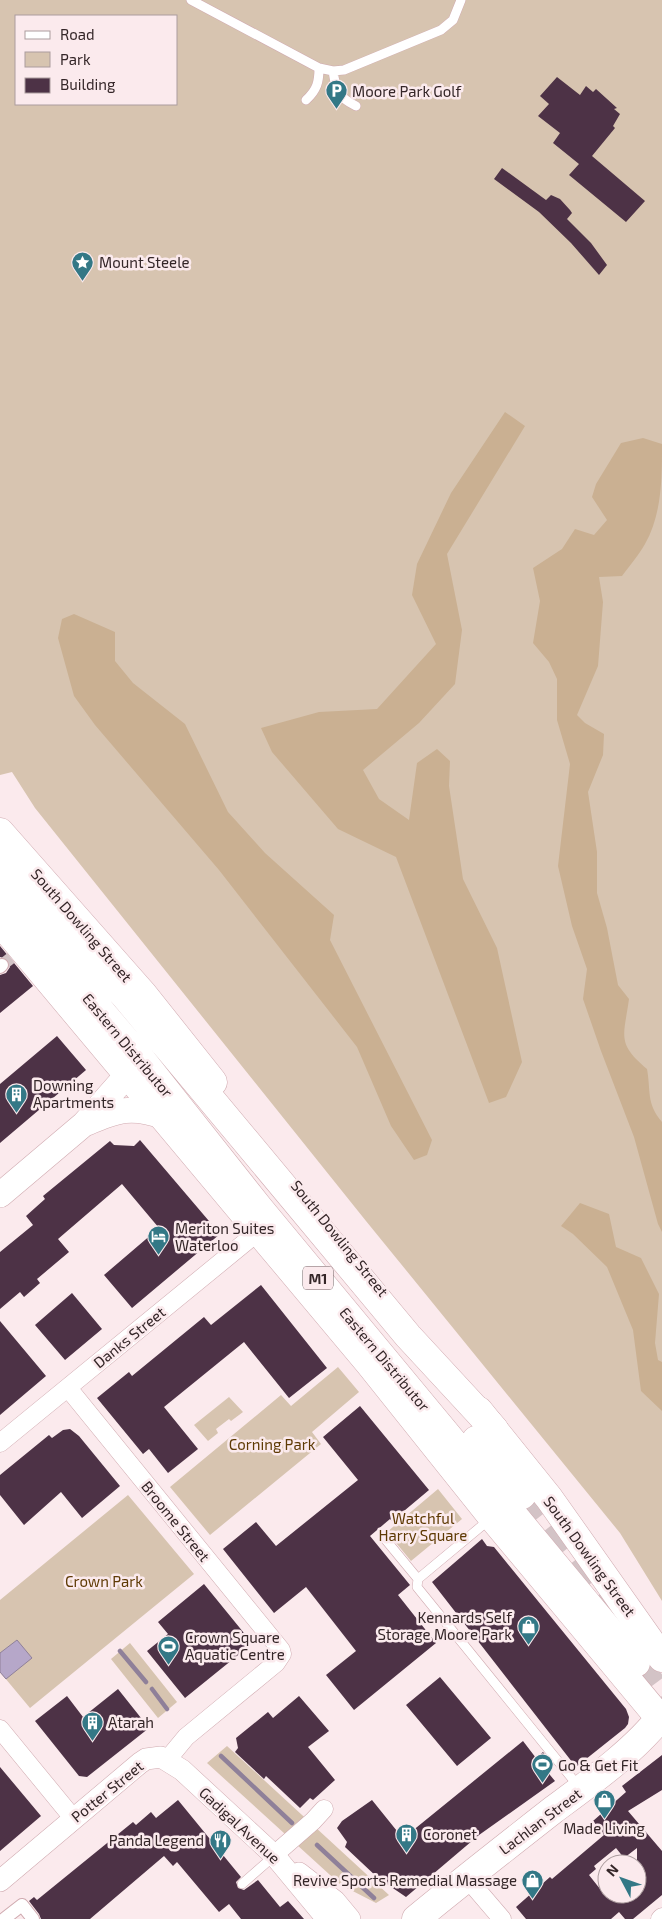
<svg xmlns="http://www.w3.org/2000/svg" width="662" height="1919" font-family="'Exo 2',sans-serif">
<rect width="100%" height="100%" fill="#fbeaed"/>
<path fill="#d7c4b0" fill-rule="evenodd" d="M0 0H662V1601L620 1533 366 1221 35 808 12 772 0 775ZM16 16H176V104H16Z
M338 1367 359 1392 312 1432 321 1444 210 1535 170 1487 281 1395 291 1406Z
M229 1397 243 1412 231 1421 229 1419 216 1429 218 1433 208 1441 194 1425Z
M438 1489 462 1519 411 1561 387 1532Z
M128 1495 194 1574 30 1708 0 1672V1600Z
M130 1643 177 1702 158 1718 111 1659Z
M227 1746 389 1895 376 1903 341 1885 207 1763Z"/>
<path fill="#cab092" d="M505 412 525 426 447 554 462 630 455 684 419 723 363 770 379 799 409 820 417 763 437 749 450 761 449 786 463 879 497 948 522 1062 506 1097 489 1103 396 857 338 829 272 752 261 728 319 712 377 709 436 644 412 595 417 564 451 493Z
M643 438 662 444C662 478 662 514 645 544 639 555 630 565 622 576L599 577 603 602 598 666 577 715 585 723 604 734 603 755 588 792 597 852V893L607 928 618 985 629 999C624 1036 616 1043 647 1069 651 1091 646 1103 662 1122V1232L658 1224 634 1137 601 1051 583 999 587 969 572 926 558 866 570 764 557 720V679L549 662 533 643 540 601 533 568 562 549 575 529 594 535 607 520 592 497 596 484 621 443Z
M74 614 115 632V661L133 683 185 724 228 812 265 853 334 915 330 940 432 1140 427 1155 414 1160 391 1126 357 1047 219 870 95 725 74 696 58 638 62 619Z
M580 1203 609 1214 616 1247 641 1258 659 1294 655 1343 658 1360 662 1362V1411L641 1391 633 1330 607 1267 573 1234 561 1226Z"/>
<path fill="#b6a7c9" stroke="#8f8099" d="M17 1640 32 1658 6 1679 0 1672V1653Z"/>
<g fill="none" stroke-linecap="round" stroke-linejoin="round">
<path stroke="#8f8099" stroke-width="4.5" d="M120 1651 146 1682
M152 1689 167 1709
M221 1756 292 1823
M317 1845 374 1898"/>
</g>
<path fill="#4d3246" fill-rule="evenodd" d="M557 77 580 95 586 86 593 92 596 89 617 108 614 109 620 114 613 126 615 128 592 156 645 201 626 222 569 175 579 164 553 143 560 133 538 116 549 104 540 96Z
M502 168 546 200 551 195 560 199 570 210 572 213 567 219 591 243 607 265 599 275 571 243 539 212 494 179Z
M0 946 33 986 0 1013V975L6 973 10 967 7 959 0 957Z
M57 1036 86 1070 0 1143V1084Z
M140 1140 220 1234 132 1308 104 1275 159 1228 122 1184 58 1239 69 1252 37 1279 40 1283 24 1297 20 1292 0 1309V1252L33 1225 26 1216 45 1199 43 1196 110 1141 114 1145 134 1146Z
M261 1285 327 1368 289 1398 244 1342 164 1407 198 1449 168 1473 149 1449 143 1454 97 1398 129 1372 132 1376 204 1317 211 1325Z
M72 1293 102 1329 65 1360 35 1325Z
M0 1321 46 1376 0 1415Z
M360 1406 429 1490 392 1521 390 1519 370 1536 410 1585 398 1595 436 1643 354 1710 326 1675 356 1651 306 1587 274 1613 223 1549 256 1522 276 1546 358 1480 323 1437Z
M70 1429 79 1436 120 1486 82 1518 61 1492 24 1525 0 1495V1475L49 1435 52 1438 63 1430Z
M482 1539 487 1546 494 1547 626 1709 629 1717 628 1724 625 1728 576 1767 432 1582Z
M204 1584 248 1638V1647L185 1698 147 1651 168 1634 158 1622Z
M440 1677 491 1738 457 1766 406 1705Z
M118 1689 149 1728 87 1777 79 1776 35 1721 67 1696 83 1717Z
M299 1696 329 1731 308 1747 335 1780 313 1800 310 1798 300 1808 266 1776 264 1779 235 1752 238 1748 236 1738 268 1712 273 1718Z
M523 1741 536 1758 543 1752 547 1757 550 1775 555 1781 479 1835 406 1897 378 1878 345 1847 347 1842 337 1828 342 1821 372 1800 401 1836 404 1834 406 1836Z
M662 1755V1790L628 1811 662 1851V1895L633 1919H625L619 1912 611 1919H526L516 1907 550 1877 552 1879 604 1835 593 1821 626 1792 622 1786ZM616 1848 624 1858 637 1848V1894H604L589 1875 596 1869 594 1866Z
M0 1767 41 1816 0 1851Z
M178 1800 241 1877 236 1882 238 1888 244 1890 258 1880 280 1907 288 1901 304 1919H241L229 1904 219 1912 177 1862 173 1866 164 1856 90 1919H41L39 1914 29 1901 34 1897 37 1900 133 1822 136 1825 151 1812 156 1818Z"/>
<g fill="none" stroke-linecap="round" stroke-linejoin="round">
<path stroke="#d3c3c6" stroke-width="12" stroke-dasharray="12 6" stroke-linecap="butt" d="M2 965 11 958"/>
<path stroke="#d3c3c6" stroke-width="28" stroke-dasharray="28 14" stroke-linecap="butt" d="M522 1495 613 1609
M636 1663 662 1698"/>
<defs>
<path id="service" d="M191 0 319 68 333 71 344 70 441 30 453 20 461 0
M333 71C336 91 338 97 356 106
M306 100C317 90 319 82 319 68
M385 1539 418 1579 417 1587 579 1787
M418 1579 490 1519
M242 1884 274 1856"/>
<path id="pedestrian" d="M0 967 2 965
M4 1919 22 1905 33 1919"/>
<path id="minor" d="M68 1388 281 1650 282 1654 276 1663 186 1737 167 1760
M0 1443 259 1231
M0 1729 73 1818
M274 1855 313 1821 324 1809
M466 1877 502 1919
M660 1919 662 1917"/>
<path id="tertiary" d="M299 1873 335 1901 350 1919
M0 1881 140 1763 146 1759 161 1757 182 1770 274 1855 327 1919"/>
<path id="secondary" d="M87 1123C117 1110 132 1105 164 1117
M0 1195 84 1124 128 1074"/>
<path id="primary" d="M0 832 143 994 213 1082
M0 922 369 1363 492 1517 662 1721
M479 1411 549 1498 662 1658
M416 1919C461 1882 507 1846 553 1810 588 1784 636 1750 662 1715"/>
<path id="motorway" d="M0 865 32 905
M23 885 125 996 408 1336 494 1429
M0 892 137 1054 259 1208 636 1663
M476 1440 522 1495"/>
</defs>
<use href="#service" stroke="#d0aab0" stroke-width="10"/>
<use href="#pedestrian" stroke="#d0aab0" stroke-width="14"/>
<use href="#minor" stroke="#d0aab0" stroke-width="19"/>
<use href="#tertiary" stroke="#d0aab0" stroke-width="22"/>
<use href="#secondary" stroke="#d0aab0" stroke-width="26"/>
<use href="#primary" stroke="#d0aab0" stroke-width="29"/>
<use href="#motorway" stroke="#d0aab0" stroke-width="29"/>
<use href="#service" stroke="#fff" stroke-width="9"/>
<use href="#pedestrian" stroke="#fff" stroke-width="12"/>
<use href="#minor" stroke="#fff" stroke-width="18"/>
<use href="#tertiary" stroke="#fff" stroke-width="21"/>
<use href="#secondary" stroke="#fff" stroke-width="25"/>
<use href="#primary" stroke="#fff" stroke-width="28"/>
<use href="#motorway" stroke="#fff" stroke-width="28"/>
</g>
<defs>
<symbol id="parking-pin" viewBox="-11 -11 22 30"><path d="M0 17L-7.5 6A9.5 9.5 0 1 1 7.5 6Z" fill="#337886" stroke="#fbeaed"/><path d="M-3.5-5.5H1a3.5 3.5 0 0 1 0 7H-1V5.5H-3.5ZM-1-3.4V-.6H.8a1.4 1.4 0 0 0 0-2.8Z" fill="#fff"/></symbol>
<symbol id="sight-pin" viewBox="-11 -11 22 30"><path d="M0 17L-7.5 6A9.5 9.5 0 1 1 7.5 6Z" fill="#337886" stroke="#fbeaed"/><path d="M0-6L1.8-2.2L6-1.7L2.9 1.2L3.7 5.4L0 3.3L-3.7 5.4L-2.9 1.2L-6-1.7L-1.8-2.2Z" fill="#fff"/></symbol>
<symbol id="building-pin" viewBox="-11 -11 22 30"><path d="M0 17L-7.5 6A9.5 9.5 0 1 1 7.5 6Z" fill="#337886" stroke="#fbeaed"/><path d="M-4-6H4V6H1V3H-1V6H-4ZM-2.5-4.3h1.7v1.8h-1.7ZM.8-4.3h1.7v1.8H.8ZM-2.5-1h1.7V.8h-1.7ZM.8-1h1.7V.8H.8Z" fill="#fff"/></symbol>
<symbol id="hotel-pin" viewBox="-11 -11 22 30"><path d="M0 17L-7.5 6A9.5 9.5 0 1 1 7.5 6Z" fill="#337886" stroke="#fbeaed"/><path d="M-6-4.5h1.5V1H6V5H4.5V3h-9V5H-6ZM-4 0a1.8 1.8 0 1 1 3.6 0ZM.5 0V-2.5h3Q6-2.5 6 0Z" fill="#fff"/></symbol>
<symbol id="shop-pin" viewBox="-11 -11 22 30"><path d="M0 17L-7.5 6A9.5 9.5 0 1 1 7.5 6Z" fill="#337886" stroke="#fbeaed"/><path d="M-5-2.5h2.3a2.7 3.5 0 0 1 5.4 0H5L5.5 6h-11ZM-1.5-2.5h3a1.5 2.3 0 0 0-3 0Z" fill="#fff"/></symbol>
<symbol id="stadium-pin" viewBox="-11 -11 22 30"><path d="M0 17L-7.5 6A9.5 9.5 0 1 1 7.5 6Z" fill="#337886" stroke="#fbeaed"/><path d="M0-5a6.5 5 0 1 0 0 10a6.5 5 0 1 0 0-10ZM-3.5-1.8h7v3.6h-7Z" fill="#fff"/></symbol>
<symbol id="restaurant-pin" viewBox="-11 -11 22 30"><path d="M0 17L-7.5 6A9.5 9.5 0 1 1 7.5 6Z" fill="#337886" stroke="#fbeaed"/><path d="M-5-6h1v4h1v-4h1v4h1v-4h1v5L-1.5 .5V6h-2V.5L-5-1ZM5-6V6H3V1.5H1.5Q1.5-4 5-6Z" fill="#fff"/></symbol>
</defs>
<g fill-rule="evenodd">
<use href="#parking-pin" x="324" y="78" width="25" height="34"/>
<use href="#sight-pin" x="70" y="250" width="25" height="34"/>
<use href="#building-pin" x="4" y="1082" width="25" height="34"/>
<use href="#hotel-pin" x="146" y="1224" width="25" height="34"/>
<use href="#shop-pin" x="516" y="1614" width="25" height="34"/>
<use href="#stadium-pin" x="156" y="1634" width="25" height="34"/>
<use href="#building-pin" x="80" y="1710" width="25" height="34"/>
<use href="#stadium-pin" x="530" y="1752" width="25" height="34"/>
<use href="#shop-pin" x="592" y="1788" width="25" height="34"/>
<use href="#building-pin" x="394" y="1822" width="25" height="34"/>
<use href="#restaurant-pin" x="208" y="1828" width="25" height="34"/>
<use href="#shop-pin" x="520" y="1868" width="25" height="34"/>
</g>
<g text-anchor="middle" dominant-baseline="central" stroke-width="5" stroke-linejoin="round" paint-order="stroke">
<rect fill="#fbeaed" stroke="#706163" stroke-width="1" x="303" y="1266.5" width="30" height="23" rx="4"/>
<g font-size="14" font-weight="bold" fill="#342628">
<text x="318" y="1278">M1</text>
</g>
<g font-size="15" fill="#342628" stroke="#fbeaed" text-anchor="start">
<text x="352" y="91">Moore Park Golf</text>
<text x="99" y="262">Mount Steele</text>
<text x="33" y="1085">Downing<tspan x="33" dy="17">Apartments</tspan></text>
<text x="175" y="1228">Meriton Suites<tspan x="175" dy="17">Waterloo</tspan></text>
<text x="512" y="1617" text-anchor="end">Kennards Self<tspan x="512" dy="17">Storage Moore Park</tspan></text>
<text x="185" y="1637">Crown Square<tspan x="185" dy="17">Aquatic Centre</tspan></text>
<text x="108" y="1722">Atarah</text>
<text x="558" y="1765">Go &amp; Get Fit</text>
<text x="604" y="1828" text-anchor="middle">Made Living</text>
<text x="423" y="1834">Coronet</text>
<text x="204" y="1840" text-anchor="end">Panda Legend</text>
<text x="517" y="1880" text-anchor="end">Revive Sports Remedial Massage</text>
</g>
<g font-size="15" fill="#342628" stroke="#fbeaed">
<text transform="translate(82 925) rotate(49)">South Dowling Street</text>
<text transform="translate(128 1045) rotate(50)">Eastern Distributor</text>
<text transform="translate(340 1238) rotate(51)">South Dowling Street</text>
<text transform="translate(129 1337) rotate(-39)">Danks Street</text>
<text transform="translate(385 1359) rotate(50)">Eastern Distributor</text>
<text transform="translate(176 1521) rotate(51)">Broome Street</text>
<text transform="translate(590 1556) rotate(54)">South Dowling Street</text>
<text transform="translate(107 1791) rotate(-39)">Potter Street</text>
<text transform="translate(540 1821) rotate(-37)">Lachlan Street</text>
<text transform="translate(240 1825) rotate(43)">Gadigal Avenue</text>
</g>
<g font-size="15" fill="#5e3a04" stroke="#fbeaed">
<text x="272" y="1444">Corning Park</text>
<text x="423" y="1518">Watchful<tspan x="423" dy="17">Harry Square</tspan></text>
<text x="104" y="1581">Crown Park</text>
</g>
</g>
<rect x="15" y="15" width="162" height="90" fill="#fbeaed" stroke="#ab9c9e"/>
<rect x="25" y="31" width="25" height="8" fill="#ffffff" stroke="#ab9c9e"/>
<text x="60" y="40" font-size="15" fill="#342628">Road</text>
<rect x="25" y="52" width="25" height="15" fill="#d7c4b0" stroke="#ab9c9e"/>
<text x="60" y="65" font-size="15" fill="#342628">Park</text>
<rect x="25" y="78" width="25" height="15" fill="#4d3246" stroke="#ab9c9e"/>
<text x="60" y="90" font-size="15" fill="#342628">Building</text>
<g transform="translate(622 1879) rotate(311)"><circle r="24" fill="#fbeaed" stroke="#ab9c9e"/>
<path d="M0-4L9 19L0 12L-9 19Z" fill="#337886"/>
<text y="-8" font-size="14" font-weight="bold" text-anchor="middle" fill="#342628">N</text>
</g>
</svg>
